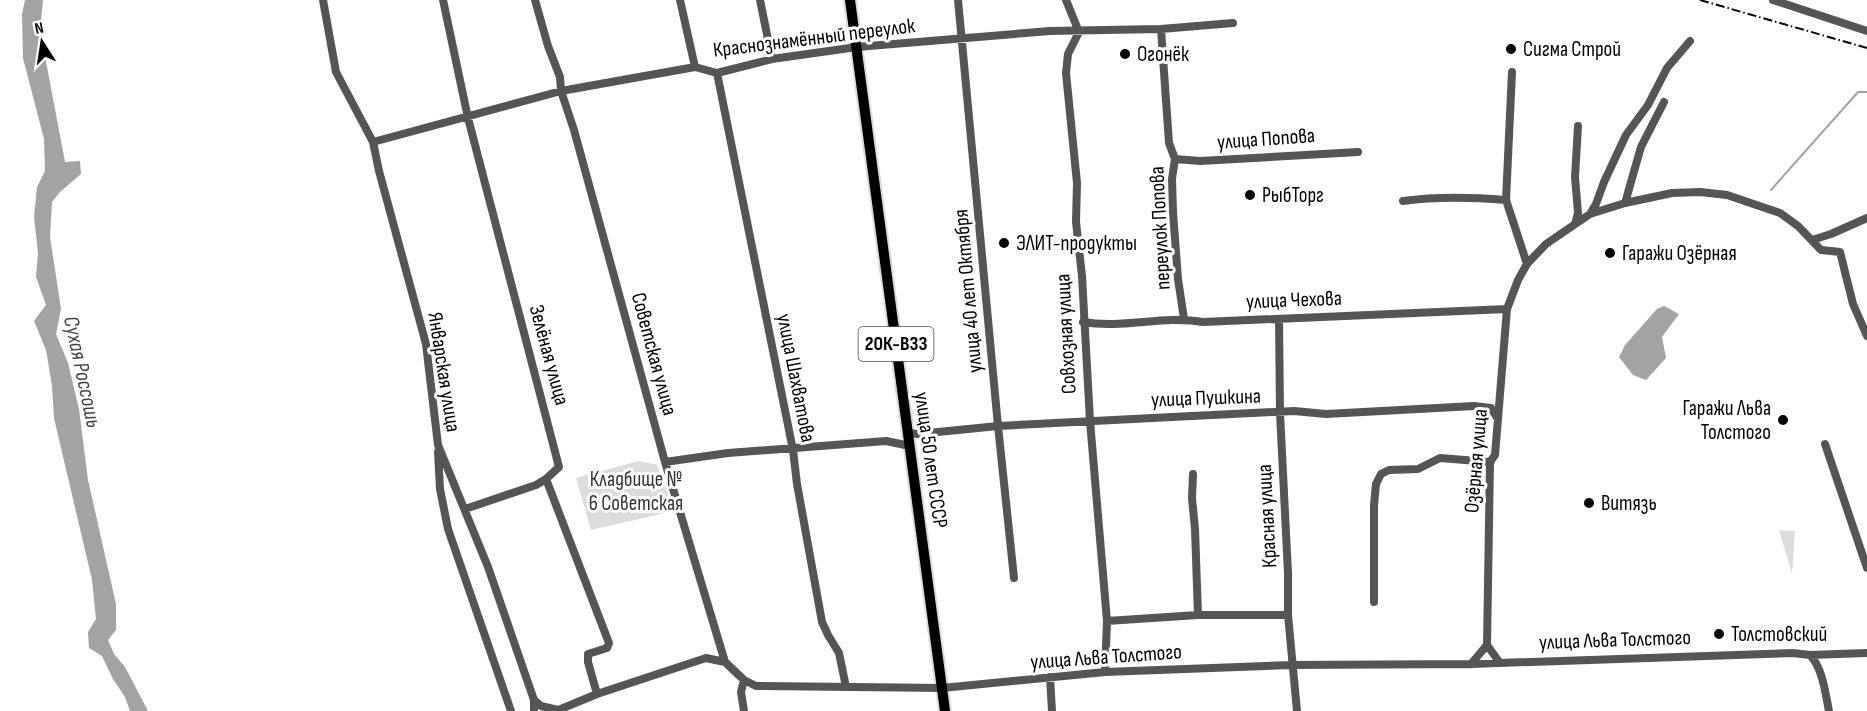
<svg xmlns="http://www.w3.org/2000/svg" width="1867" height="711" font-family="'Sofia Sans Condensed',sans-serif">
<rect width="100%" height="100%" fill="#fff"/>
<path fill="#dcdcdc" d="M639 461 657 465 674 511 591 530 576 478Z
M1779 530 1795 531 1792 574Z"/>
<path fill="#a3a3a3" d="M25 0H43L40 30 65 162 80 161 81 174 60 192 52 202 50 237 61 309 56 334 68 363 79 409 88 480 116 604V630L108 640 114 654 125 667 148 711H130L125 697 113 679 102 656 89 648 88 632 96 619 92 580 54 418 52 386 46 350 34 321 46 305 36 277 38 253 34 217 37 187 45 171 44 139 23 58 22 14Z
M1664 306 1679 314 1662 337 1666 358 1646 380 1633 375 1619 357 1625 345 1657 309Z"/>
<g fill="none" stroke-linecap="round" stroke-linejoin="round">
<path stroke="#a3a3a3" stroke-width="2" d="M1771 190 1858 92H1867"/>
<defs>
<path id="major" d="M850 0 945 711"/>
</defs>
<use href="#major" stroke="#dbdbdb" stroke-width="14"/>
<path stroke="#555" stroke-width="8" d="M323 0 336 72 373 142 379 171 426 344 438 445 488 567 534 700V711
M443 0 468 118 559 467 546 479 609 643 607 648 588 654V662L597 694
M535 0 548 46 560 77 561 91 574 130 665 462 725 662 744 680 741 692 744 711
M680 0 695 67
M760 0 772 59
M958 0 998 426 1014 578
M1066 0 1079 32 1068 54 1066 73 1077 183 1076 222 1082 276 1090 421 1107 621 1105 672
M1773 0 1867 31
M1161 29 1169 143 1175 159 1172 179 1173 212 1178 279 1184 319
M717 73 793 450 797 484 822 622 828 635 839 653 846 687
M373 142 561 91 695 67 717 73 772 59 857 47 1050 31 1161 29 1233 23
M1175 159 1200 161 1358 152
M1506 200 1512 72
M1403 201C1438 196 1471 197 1506 200L1527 264
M1625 203 1672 193 1700 192 1727 195 1780 213 1798 226 1821 250 1840 252 1853 304 1867 336
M1590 214 1596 204 1604 182 1626 135 1648 105 1667 68 1690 41
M1575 224 1578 213 1575 177 1578 126
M1812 240 1831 234 1867 218
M1279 319 1280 413 1288 573V615L1297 711
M1083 322C1123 329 1163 315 1203 322L1507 309
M908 433 918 434 998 426 1172 417 1294 411 1326 414 1474 406 1491 408 1498 419
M1825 444 1867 568
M438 452 440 489 448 529 511 711
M665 462 728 453 886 441 910 446
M1193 474 1192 498 1195 529 1198 615
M465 509 536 485 546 479
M1374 602V505L1376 484 1381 474 1389 470 1418 469 1440 458 1490 462
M1107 621 1198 615H1288
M1810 655C1823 669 1825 692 1829 711
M1500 663 1487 645 1490 462 1495 455 1507 309 1518 280 1527 264 1546 244 1590 214 1625 203 1641 147 1664 102
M1471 664 1487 645
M1050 677 1052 711
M744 680 756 686 942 688 1105 672 1291 665 1471 664 1793 653 1810 655 1867 653
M534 700 541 706 558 710
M556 711 597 694 706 658 725 662"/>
<use href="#major" stroke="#000" stroke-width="10"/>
<path stroke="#000" stroke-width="2" stroke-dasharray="9 3 1.5 3" stroke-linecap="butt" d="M1700 0 1867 48"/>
</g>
<g fill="#000" stroke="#fff" stroke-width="2">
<circle cx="1511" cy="49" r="6"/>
<circle cx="1125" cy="54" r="6"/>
<circle cx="1250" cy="195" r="6"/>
<circle cx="1004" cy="243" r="6"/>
<circle cx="1610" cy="253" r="6"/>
<circle cx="1783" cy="420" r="6"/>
<circle cx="1589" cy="503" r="6"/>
<circle cx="1719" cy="634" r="6"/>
</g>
<g text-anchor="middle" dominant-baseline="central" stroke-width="6" stroke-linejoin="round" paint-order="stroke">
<rect fill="#fff" stroke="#4c4c4c" stroke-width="1.5" x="858.5" y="327" width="75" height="34" rx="4.5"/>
<g font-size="20" font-weight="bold" fill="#000">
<text x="896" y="344">20К-В33</text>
</g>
<g font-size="21" fill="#000" stroke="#fff">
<text transform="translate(814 38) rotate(-7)">Краснознамённый переулок</text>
<text transform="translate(1266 139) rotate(-4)">улица Попова</text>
<text transform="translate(1160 228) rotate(-93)">переулок Попова</text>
<text transform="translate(968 291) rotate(-95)">улица 40 лет Октября</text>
<text transform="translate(1294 300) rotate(-2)">улица Чехова</text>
<text transform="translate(1066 334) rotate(-93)">Совхозная улица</text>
<text transform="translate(654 354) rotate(75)">Советская улица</text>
<text transform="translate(549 355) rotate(75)">Зелёная улица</text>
<text transform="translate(444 372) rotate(81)">Январская улица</text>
<text transform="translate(796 378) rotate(79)">улица Шахватова</text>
<text transform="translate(1206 398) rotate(-2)">улица Пушкина</text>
<text transform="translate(931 460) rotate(82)">улица 50 лет СССР</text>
<text transform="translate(1476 461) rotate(-85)">Озёрная улица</text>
<text transform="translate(1267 516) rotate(-93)">Красная улица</text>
<text transform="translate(1615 640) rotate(-2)">улица Льва Толстого</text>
<text transform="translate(1106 657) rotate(-4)">улица Льва Толстого</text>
</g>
<g font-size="21" fill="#000" stroke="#fff" text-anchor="start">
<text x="1523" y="49">Сигма Строй</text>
<text x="1137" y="54">Огонёк</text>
<text x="1262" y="195">РыбТорг</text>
<text x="1016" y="243">ЭЛИТ-продукты</text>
<text x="1622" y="253">Гаражи Озёрная</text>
<text x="1771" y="408" text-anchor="end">Гаражи Льва<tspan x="1771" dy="24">Толстого</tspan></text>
<text x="1601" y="503">Витязь</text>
<text x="1731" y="634">Толстовский</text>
</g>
<g font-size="21" fill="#333" stroke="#fff">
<text x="636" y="479">Кладбище №<tspan x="636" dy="24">6 Советская</tspan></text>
</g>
<g font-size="22" font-style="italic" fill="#444" stroke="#fff">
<text transform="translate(82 372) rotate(78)">Сухая Россошь</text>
</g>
</g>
<g transform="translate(42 42) rotate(348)" stroke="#ffffff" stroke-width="4.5" paint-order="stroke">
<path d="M0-4.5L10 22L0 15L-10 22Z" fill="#000000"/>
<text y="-9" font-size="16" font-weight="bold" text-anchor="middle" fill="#000000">N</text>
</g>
</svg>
